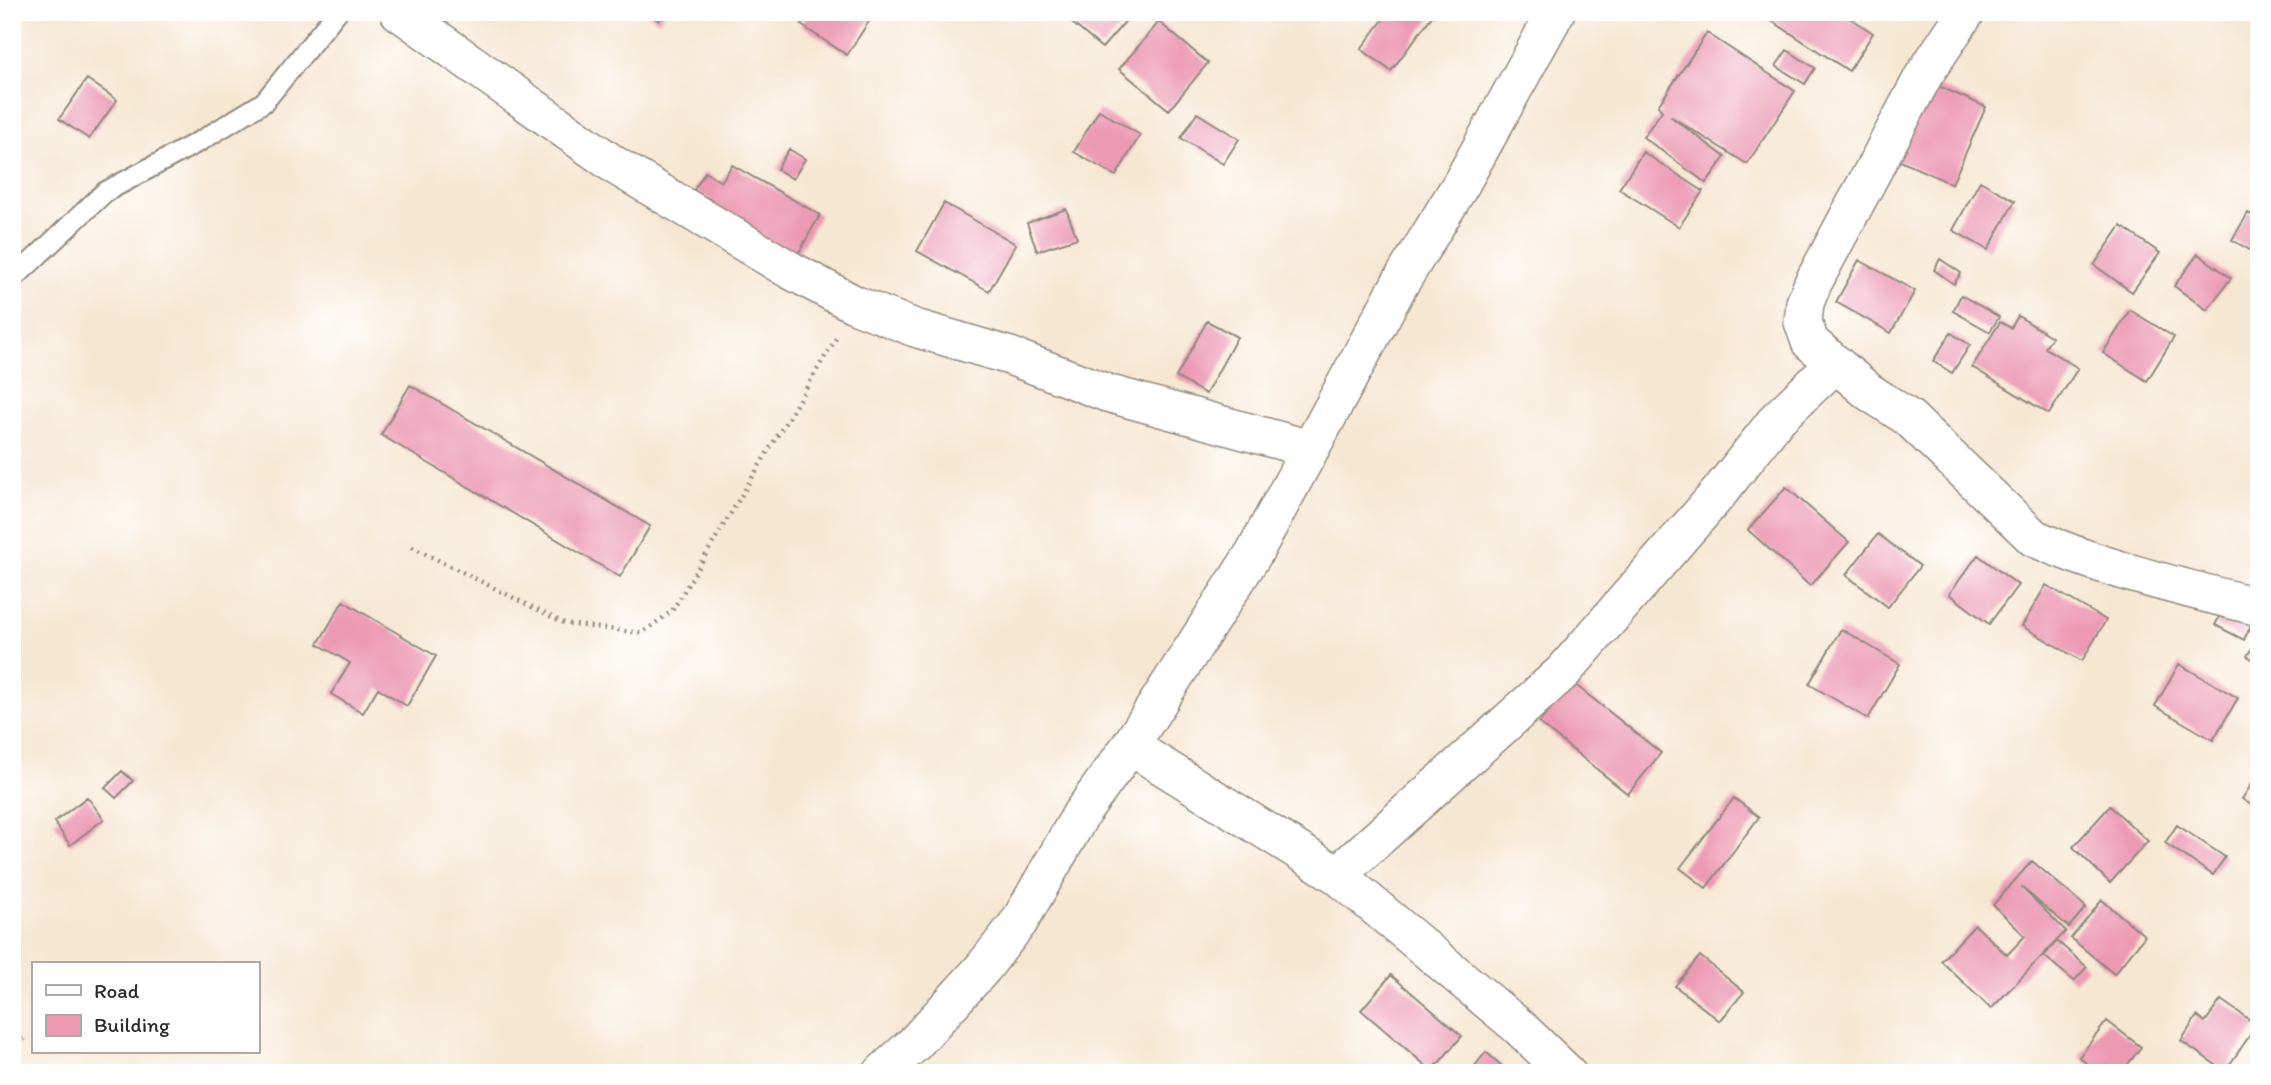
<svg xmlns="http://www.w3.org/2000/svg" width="2271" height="1085" font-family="Itim,sans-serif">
<rect width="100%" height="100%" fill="#fff"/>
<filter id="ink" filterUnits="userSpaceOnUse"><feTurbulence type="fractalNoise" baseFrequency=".0143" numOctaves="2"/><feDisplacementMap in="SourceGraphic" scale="14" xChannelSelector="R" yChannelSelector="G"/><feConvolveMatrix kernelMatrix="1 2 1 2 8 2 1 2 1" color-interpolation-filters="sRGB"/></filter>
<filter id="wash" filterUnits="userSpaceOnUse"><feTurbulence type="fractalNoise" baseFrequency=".00686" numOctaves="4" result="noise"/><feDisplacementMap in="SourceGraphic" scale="28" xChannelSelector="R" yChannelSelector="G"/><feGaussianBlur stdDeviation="1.57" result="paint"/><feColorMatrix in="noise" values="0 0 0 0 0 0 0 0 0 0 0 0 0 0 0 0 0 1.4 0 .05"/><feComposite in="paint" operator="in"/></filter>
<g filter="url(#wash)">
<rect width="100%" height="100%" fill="#f6e7d2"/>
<g id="blocks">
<path fill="#ec99b4" d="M646 12H665L659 21Z
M809 12H875L847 55 801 25Z
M1059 12H1126L1130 16 1102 48Z
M1389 12H1435L1391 71 1361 49Z
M1758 12H1841L1873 33 1849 71Z
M1159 22 1208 63 1169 110 1119 69Z
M1707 33 1795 91 1747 164 1670 116 1725 157 1706 183 1643 137 1662 111 1658 106Z
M1787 50 1815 68 1805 84 1776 66Z
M87 79 117 100 89 139 59 119Z
M1923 79 1986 107 1952 184 1889 156Z
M1099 110 1140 135 1116 176 1074 152Z
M1197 113 1239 139 1223 164 1181 138Z
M789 149 805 159 793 179 777 169Z
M1643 152 1703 191 1679 227 1619 189Z
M732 165 820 215 794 261 707 205 710 200 694 190 705 172 721 182Z
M1980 181 2015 201 1988 250 1953 230Z
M944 203 1016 244 989 291 917 251Z
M1066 209 1077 238 1037 251 1027 223Z
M2248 213 2259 219V255L2232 240Z
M2121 226 2160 253 2132 292 2094 265Z
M2198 254 2231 278 2207 310 2174 286Z
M1940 259 1961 273 1954 284 1934 270Z
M1859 260 1915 291 1891 333 1836 302Z
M1961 295 1999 317 1990 332 1953 311Z
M2130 310 2174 337 2147 381 2103 353Z
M2018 316 2052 337 2045 348 2078 368 2049 414 1972 367 2000 322 2011 328Z
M1207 321 1237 337 1206 394 1176 377Z
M1951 333 1970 345 1952 373 1933 361Z
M410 385 650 526 620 577 381 435Z
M1786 487 1849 542 1810 586 1748 530Z
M1878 534 1920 566 1888 607 1846 575Z
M1978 555 2018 585 1989 624 1949 594Z
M2046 585 2106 620 2082 661 2022 626Z
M343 601 436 656 407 706 378 688 363 713 331 694 350 663 318 644Z
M2227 602 2255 616 2244 640 2215 625Z
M1841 629 1900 664 1868 719 1809 684Z
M2259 637V663L2247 656Z
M2179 664 2238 698 2213 740 2155 706Z
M1572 682 1661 753 1628 794 1539 723Z
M122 771 133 781 116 798 105 788Z
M2259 773V810L2242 799Z
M87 797 104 819 70 845 54 822Z
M1734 798 1759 817 1706 888 1680 868Z
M2110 806 2148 841 2110 883 2073 847Z
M2177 825 2225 857 2213 875 2165 843Z
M2032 861 2086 907 2069 927 2021 887 2066 931 1991 1009 1941 961 1975 925 2007 955 2025 936 1993 905Z
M2102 900 2145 936 2114 974 2071 938Z
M2057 941 2087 967 2074 981 2044 956Z
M1700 956 1744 992 1720 1021 1675 986Z
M1391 975 1462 1036 1432 1071 1361 1010Z
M2221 1000 2257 1025 2225 1071 2181 1041 2197 1016 2205 1022Z
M2107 1021 2141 1047 2121 1073H2098L2079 1057Z
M1486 1052 1510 1073H1469Z"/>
</g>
</g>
<g filter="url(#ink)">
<use href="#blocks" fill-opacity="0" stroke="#90897e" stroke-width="2"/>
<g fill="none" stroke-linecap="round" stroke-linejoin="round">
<defs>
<path id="lane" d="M12 280 105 192 202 140 264 102 337 12"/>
<path id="street" d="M399 12 616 166 790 270 854 304 915 328 1010 356 1107 393 1310 449
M1966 12 1924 75 1813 283 1805 303 1803 322 1810 342 1869 392 1909 418 2034 538C2105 570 2183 587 2259 607
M1130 746 1337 875 1518 1026 1567 1073
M1337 875 1563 672 1718 494 1778 418 1834 365
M882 1073 914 1044 983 968 1019 922 1081 814 1130 746 1254 553 1399 285 1461 184 1556 12"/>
</defs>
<use href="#lane" stroke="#90897e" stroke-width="23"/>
<use href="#street" stroke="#90897e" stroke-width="40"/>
<path stroke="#90897e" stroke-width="4.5" stroke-dasharray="2 5" stroke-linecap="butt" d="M412 547 566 624 642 633 672 611 838 335
M12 1048 24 1039"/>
<use href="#lane" stroke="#fff" stroke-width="19"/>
<use href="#street" stroke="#fff" stroke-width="37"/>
</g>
</g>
<rect width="2271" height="1085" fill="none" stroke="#fff" stroke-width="42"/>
<rect x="32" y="962" width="228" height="91" fill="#ffffff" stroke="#aaaaaa" stroke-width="2"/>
<rect x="46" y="985" width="35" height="10" fill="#ffffff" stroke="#aaaaaa" stroke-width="2"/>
<text x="94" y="998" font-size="21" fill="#2b2b2b">Road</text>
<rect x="46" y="1015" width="35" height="21" fill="#ec99b4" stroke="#aaaaaa" stroke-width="2"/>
<text x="94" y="1032" font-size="21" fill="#2b2b2b">Building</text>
</svg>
